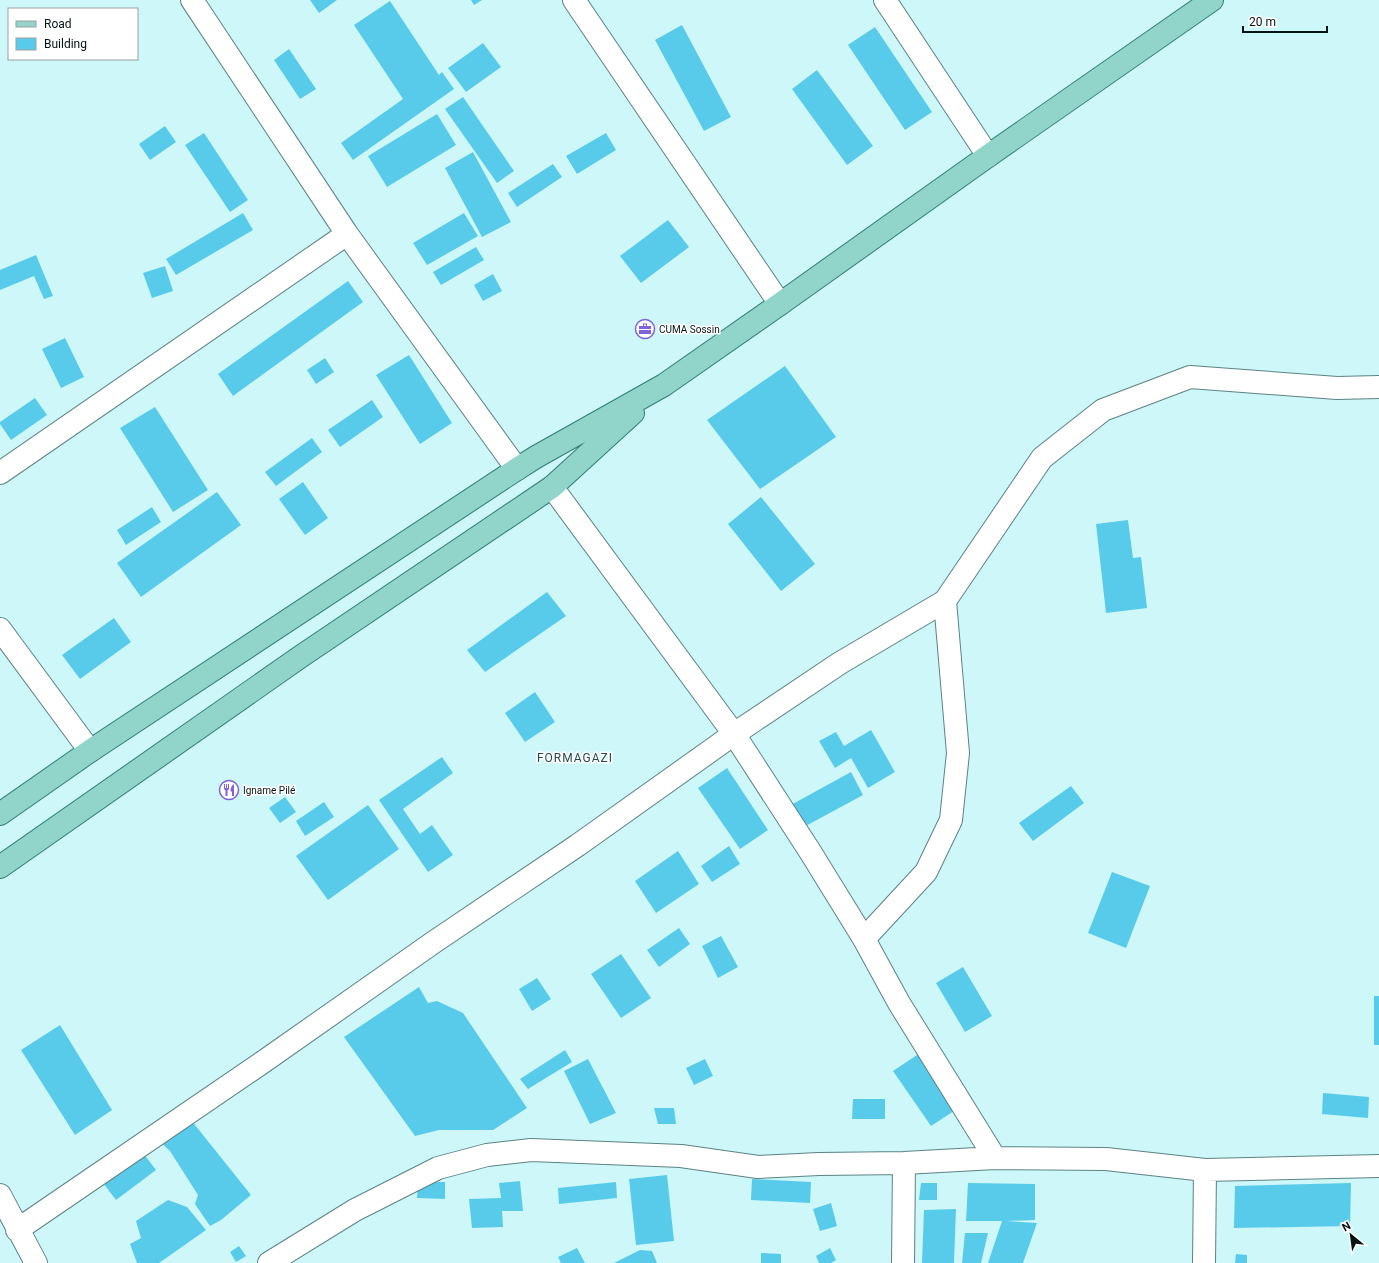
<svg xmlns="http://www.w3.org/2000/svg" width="1379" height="1263" font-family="Roboto,sans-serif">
<rect width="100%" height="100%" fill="#cef7fa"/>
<path fill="#58cbeb" d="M310 0H337L319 13Z
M471 0H482L474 5Z
M390 1 439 75 442 72 454 89 353 160 341 143 403 99 354 25Z
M682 25 731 117 704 131 655 40Z
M875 27 932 112 905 130 848 45Z
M483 43 501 67 466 92 448 68Z
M289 49 316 89 300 99 274 60Z
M817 70 873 146 847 165 792 89Z
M463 97 514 171 497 183 445 109Z
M437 114 456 145 387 187 368 156Z
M165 126 176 142 150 160 139 144Z
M204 133 248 200 230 212 185 145Z
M606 133 616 150 577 174 566 156Z
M473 152 511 222 482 237 445 168Z
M553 164 562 177 517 207 508 193Z
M243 213 253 230 176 275 166 259Z
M464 213 478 236 427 265 413 243Z
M668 220 689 247 641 283 620 256Z
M476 247 484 260 441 285 433 272Z
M36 255 53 296 44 299 34 276 0 290V270Z
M165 266 173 291 152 298 143 273Z
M493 274 502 291 483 301 474 285Z
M348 281 363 302 233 396 218 374Z
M65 338 84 377 61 388 42 349Z
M409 355 452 423 420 444 376 375Z
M325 358 334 372 316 384 307 370Z
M785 366 836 437 760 489 707 420Z
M35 398 47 415 11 440 0 424V422Z
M372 400 383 417 340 447 328 430Z
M155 407 208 490 173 512 120 428Z
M312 438 322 452 276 486 265 472Z
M303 482 328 518 305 535 279 499Z
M217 492 241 525 141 597 117 563Z
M761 497 815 564 781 591 728 524Z
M152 507 161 522 126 545 117 530Z
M1128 520 1133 558 1141 557 1147 608 1106 613 1096 524Z
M547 592 566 616 485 672 467 650Z
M114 618 131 642 80 679 62 655Z
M535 692 555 722 525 742 505 713Z
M871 730 895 772 868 788 851 758 835 768 819 741 836 732 844 746Z
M442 757 453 773 403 809 420 834 432 825 453 855 428 872 379 800Z
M727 768 768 830 740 849 698 788Z
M851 772 863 795 802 828 789 806Z
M1071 786 1084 803 1033 841 1019 823Z
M285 797 296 812 280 823 269 808Z
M324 802 334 817 305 836 296 821Z
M368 805 399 849 328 900 296 856Z
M729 846 740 864 712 882 701 866Z
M678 851 699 884 656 913 635 881Z
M1112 872 1150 886 1126 948 1088 933Z
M679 928 690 944 659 967 647 950Z
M721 936 738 967 718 978 702 946Z
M621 954 651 998 621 1018 591 974Z
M963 967 992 1016 965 1032 936 983Z
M537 978 551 999 532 1011 519 989Z
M419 987 428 1003 437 1001 463 1013 527 1108 493 1130H439L415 1136 344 1037Z
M1374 996H1379V1045H1374Z
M60 1025 112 1110 75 1135 21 1050Z
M565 1050 572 1062 528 1089 520 1079Z
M920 1053 957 1109 931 1126 893 1071Z
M588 1059 616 1113 590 1124 564 1071Z
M705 1059 713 1076 694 1085 686 1068Z
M1323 1093 1369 1097 1368 1118 1322 1114Z
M853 1099H885V1119H852Z
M654 1108H674L676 1124H658Z
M187 1115 251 1195 221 1220 210 1226 195 1204 198 1195 170 1151 157 1139Z
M140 1149 156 1170 116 1200 100 1179Z
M667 1175 674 1241 636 1245 629 1179Z
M752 1179 811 1182 810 1203 751 1200Z
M520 1181 523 1211H502L503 1227 472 1228 469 1199 501 1198 499 1183Z
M418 1182H445V1199L417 1198Z
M616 1182 617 1198 559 1204 558 1188Z
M921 1183H937V1200H919Z
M968 1183 1035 1184V1220L1006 1221 1037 1223 1023 1263H988L1002 1221H966Z
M1351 1183 1350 1226 1234 1228 1235 1186Z
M168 1200 187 1207 206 1230 159 1263H137L130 1244 141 1238 136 1221Z
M831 1203 837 1226 820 1231 813 1209Z
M956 1209 954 1263H922L924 1210Z
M965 1233H988L981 1263H962Z
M239 1246 246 1256 236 1262 230 1252Z
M577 1248 585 1263H561L558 1257Z
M830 1248 836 1260 831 1263H819L816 1256Z
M640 1250 652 1251 657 1263H614Z
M761 1253 781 1254V1263H761Z
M1236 1254 1247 1255V1263H1235Z"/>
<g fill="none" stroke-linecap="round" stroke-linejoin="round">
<defs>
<path id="minor" d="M192 0 347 234 517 469
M574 0 780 304
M885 0 988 156
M0 473 347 234
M552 487 734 734 811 853 864 939 899 1003 995 1158
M0 629 90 751
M864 939 926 872 951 820 958 753 945 601
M0 1195 36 1263
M17 1230 263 1062 434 942 578 845 734 734 840 663 945 601 1042 458 1103 410 1190 377 1337 388 1379 387
M269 1263 355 1210 438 1168 487 1155 531 1150 681 1156 758 1167 819 1164 904 1163 995 1158 1106 1159 1205 1170 1379 1166
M903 1263 904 1163
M1204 1263 1205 1170"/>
<path id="primary" d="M0 814 90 751 517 469 536 457 664 385 780 304 988 156 1212 0
M0 867 300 657 552 487 633 413"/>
</defs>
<use href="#minor" stroke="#5c8284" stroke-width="24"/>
<use href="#primary" stroke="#307e74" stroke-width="24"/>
<use href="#minor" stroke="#fff" stroke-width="22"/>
<use href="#primary" stroke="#91d4ca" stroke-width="22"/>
</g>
<defs>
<symbol id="office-ring" viewBox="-11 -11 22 22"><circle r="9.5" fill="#fff" stroke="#8162dd" stroke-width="1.5"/><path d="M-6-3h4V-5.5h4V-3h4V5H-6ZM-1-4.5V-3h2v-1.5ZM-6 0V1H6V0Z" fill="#8162dd"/></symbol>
<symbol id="restaurant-ring" viewBox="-11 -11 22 22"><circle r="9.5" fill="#fff" stroke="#8162dd" stroke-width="1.5"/><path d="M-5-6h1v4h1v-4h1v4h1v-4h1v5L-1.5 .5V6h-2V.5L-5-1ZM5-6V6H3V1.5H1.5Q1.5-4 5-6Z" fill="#8162dd"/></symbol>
</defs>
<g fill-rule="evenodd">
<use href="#office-ring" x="634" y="318" width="22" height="22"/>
<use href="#restaurant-ring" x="218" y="779" width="22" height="22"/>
</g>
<g text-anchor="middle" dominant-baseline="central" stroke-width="3" stroke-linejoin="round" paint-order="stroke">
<g font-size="10" fill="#051314" stroke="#fff" text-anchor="start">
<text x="659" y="329">CUMA Sossin</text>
<text x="243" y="790">Igname Pilé</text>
</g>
<g font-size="12" letter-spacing="1" fill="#264b4d" stroke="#fff">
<text x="575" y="758">FORMAGAZI</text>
</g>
</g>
<rect x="8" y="8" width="130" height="52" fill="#ffffff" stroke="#9ba1a1"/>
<rect x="16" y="21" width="20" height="6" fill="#91d4ca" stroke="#9ba1a1"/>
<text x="44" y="28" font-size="12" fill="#051314">Road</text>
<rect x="16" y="38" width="20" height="12" fill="#58cbeb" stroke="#9ba1a1"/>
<text x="44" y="48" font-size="12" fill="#051314">Building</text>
<g transform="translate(1351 1235) rotate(331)" stroke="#ffffff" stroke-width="3" paint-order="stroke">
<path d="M0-3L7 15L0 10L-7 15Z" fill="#051314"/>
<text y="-6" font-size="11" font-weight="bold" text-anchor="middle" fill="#051314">N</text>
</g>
<path d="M1243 26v6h84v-6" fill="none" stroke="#051314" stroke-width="2"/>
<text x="1249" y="26" font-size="12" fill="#051314" stroke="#ffffff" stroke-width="3" paint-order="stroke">20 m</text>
</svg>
